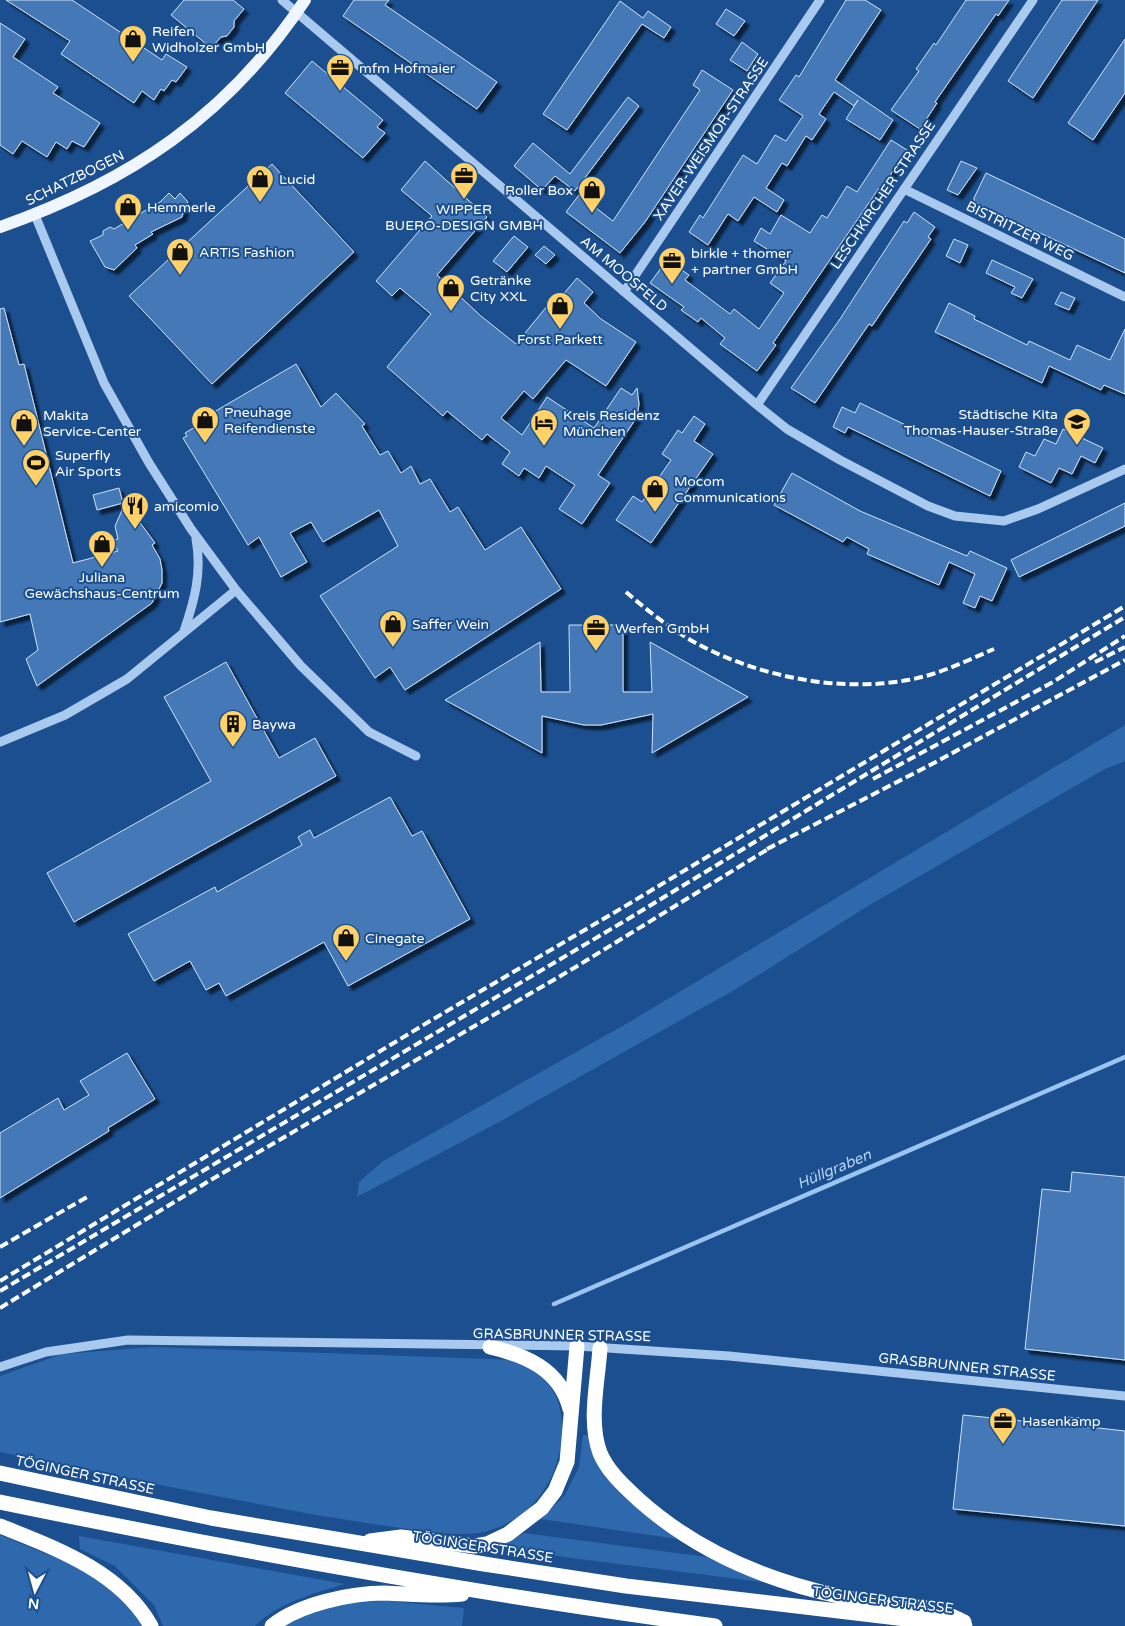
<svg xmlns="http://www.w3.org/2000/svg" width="1125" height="1626" font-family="'Varela Round',sans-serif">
<defs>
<filter id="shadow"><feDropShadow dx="4.5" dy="4.5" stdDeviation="1" flood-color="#0009"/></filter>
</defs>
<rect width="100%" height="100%" fill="#1b4f8f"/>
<path fill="#2e69ad" d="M1125 725V761L1103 770 868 906 736 989 501 1121 357 1197 359 1182 383 1161 626 1024Z
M153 1347 517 1360C545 1375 562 1393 562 1427 562 1479 531 1523 479 1533 457 1536 436 1532 415 1530 384 1526 353 1521 322 1516 214 1496 107 1475 0 1452V1376L62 1354Z
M583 1435H587C601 1478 644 1512 677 1539L541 1519 565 1495 579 1467Z
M524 1533 715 1558 785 1585 571 1558 493 1546 507 1542Z
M0 1535 83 1569 120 1596 143 1626H0Z
M79 1536 345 1584C314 1593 278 1603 255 1626H163L154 1605 115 1566 80 1549Z
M386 1601 464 1608 462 1626H284C317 1605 348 1602 386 1601Z"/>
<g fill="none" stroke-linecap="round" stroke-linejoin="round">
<path stroke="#9cc4f0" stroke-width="4.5" d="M554 1304 1125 1057"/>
</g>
<path fill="#4478b7" stroke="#cfe3fa" filter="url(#shadow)" d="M6 0H72L162 60 166 54 187 67 176 82 172 80 164 91 161 89 154 100 142 91 134 103 61 54 70 41Z
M184 0H233L244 9 234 21V27L227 36 221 37 211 48 171 15Z
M354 0H389L385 5 497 82 477 109 343 16Z
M846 0H865L881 10 835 80 893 120 880 140 846 119 858 100 854 106 834 92 819 114 826 119 812 140 806 136 787 166 782 163 766 188 784 200 777 212 754 197 738 221 728 214 708 245 689 232 700 215 703 218 743 155 757 164 775 135 786 141 803 116 779 100 796 75 799 77Z
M966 0H1009L998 16 996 14 935 102 937 103 920 129 891 110 919 71 916 69 934 43 936 45Z
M1062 0H1098L1033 98 1008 81Z
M620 1 643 18 648 11 671 27 664 38 642 24 567 130 543 114Z
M726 9 745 21 734 36 716 24Z
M0 23 25 39 13 57 58 87 53 93 100 123 84 147 72 141 67 149 56 142 47 157 22 141 13 154 0 145Z
M1125 39V93L1093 140 1068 123Z
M742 42 758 54 747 71 730 60Z
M312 61 383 120 377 127 385 133 363 158 285 93Z
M702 70 733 90 645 222 620 253 566 212 579 195 613 221 700 90 693 85Z
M628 97 639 106 575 191 555 176 542 190 514 166 533 143 570 174Z
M891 140 907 150 881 189 879 188 773 343 776 345 757 371 720 344 725 338 701 318 698 322 681 310 684 307 650 283 667 260 689 275 685 280 730 314 734 309 759 329 784 293 770 283 786 261 754 241 761 228 770 234 781 215 810 233 822 215 827 218 847 186 857 192Z
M425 161 487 217 437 275 481 316 516 344 557 294 561 297 577 278 593 292 584 303 601 319 636 342 606 386 566 360 533 399 524 391 501 418 522 435 547 397 594 428 621 388 632 395 637 388 639 404 637 417 598 475 610 483 582 524 559 509 575 485 546 466 539 478 524 468 519 476 502 464 510 452 487 434 482 440 447 411 443 416 387 367 431 314 400 288 392 296 376 281 432 216 401 190Z
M961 161 977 168 958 195 947 190Z
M272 164 354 252 212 384 129 296Z
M986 173 1125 239V273L974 202V198Z
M169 193 175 199 180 193 188 202 185 206 182 217 151 232 153 234 135 245 137 248 114 270 105 267 90 241 103 235V231L110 227 114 229 160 202Z
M914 212 935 227 928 237 931 239 872 326 869 324 815 403 791 388 840 319 904 221 907 223Z
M514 236 528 247 507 272 493 261Z
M954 239 968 245 960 263 946 256Z
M544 246 555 255 546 264 535 255Z
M992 260 1033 279 1022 298 1011 293 1015 287 986 273Z
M1061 292 1075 298 1069 310 1055 304Z
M949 303 975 316 974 319 1027 345 1029 341 1070 360 1077 345 1110 360 1125 329V394L1104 385 1101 390 1049 366 1042 383 935 332Z
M4 308 19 365 24 364 73 563 118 551 111 541 118 539 115 526 124 506 136 517 155 543 152 545 160 559 162 570V583L152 603 37 686 26 659 38 650 30 614 0 622V309Z
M296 364 321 407 336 393 365 424 362 426 380 455 388 451 401 473 411 466 420 484 430 479 450 512 458 507 485 550 521 527 561 589 405 690 390 667 375 678 320 596 398 546 379 510 323 542 311 522 290 533 307 562 281 577 259 537 248 545 183 438 187 436 185 433 203 422 202 419Z
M860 403 1001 471 990 496 848 427 845 433 833 427 842 407 855 413Z
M694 416 705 424 694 441 713 454 651 543 616 520 633 496 642 502 671 460 662 454 678 430 682 433Z
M1063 429 1103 448 1095 463 1081 456 1072 474 1059 468 1051 483 1019 467 1026 452 1035 456 1044 439 1056 444Z
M792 473 860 511 967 556 970 551 1007 568 992 601 980 596 975 608 963 603 975 574 949 562 939 585 867 554 869 549 847 537 843 542 774 505Z
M119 488 123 503 97 510 93 495Z
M1125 503V526L1019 577 1011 560Z
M569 625H623V692H652L650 642 748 697 652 753 653 714 601 725H584L542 716V753L445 700 540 642 541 692H570Z
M226 662 279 758 315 738 336 776 74 922 47 873 211 781 164 697Z
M390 797 412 836 422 831 470 919 348 986 324 942 226 996 219 983 206 990 190 961 154 981 128 934 215 887 217 892 302 845 298 837 310 830 314 838Z
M127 1053 155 1099 108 1128 109 1131 0 1198V1133L58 1098 64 1110 89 1095 80 1081Z
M1072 1172 1125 1177V1360L1025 1349 1042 1189 1070 1192Z
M963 1415 1063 1425 1064 1417 1082 1418 1081 1426 1125 1431V1526L953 1509Z"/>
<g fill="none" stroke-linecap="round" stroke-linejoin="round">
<path stroke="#a9c9ee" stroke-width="9" d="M282 0 757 405 787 429 840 460 928 506 955 516 1004 521 1038 509 1125 469
M904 189 1125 297
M35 215 104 383 149 463 191 529 236 590 301 666 369 732 416 756
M624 292 820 0
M757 405 1033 0
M184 631C195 599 202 572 196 539
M0 742 65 715 127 679 236 590
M0 1367 46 1352 128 1340 577 1346 729 1356 1125 1396"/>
<path stroke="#f0f6ff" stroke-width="12" d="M0 227C129 182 228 116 305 0"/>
<path stroke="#fff" stroke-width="15" d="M490 1347C525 1355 560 1369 570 1409
M600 1348C598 1381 588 1421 600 1453 608 1472 624 1486 639 1500 695 1550 765 1580 838 1596 858 1600 878 1604 898 1606 911 1607 927 1607 940 1611 948 1614 956 1618 964 1622
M0 1473 211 1518 484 1564 626 1586 965 1626
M0 1502C237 1551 475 1594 715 1626
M0 1526C55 1548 120 1571 151 1626
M370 1541 401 1537 474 1546 487 1544 508 1534 542 1508 555 1491 567 1462 577 1346
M272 1626C299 1604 351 1593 385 1593 411 1594 435 1597 462 1594"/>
<path stroke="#fff" stroke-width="4" stroke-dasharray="9 4" stroke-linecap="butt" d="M626 592C647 610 669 628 694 642 756 676 838 693 908 680 938 675 966 661 994 649
M1095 662 1125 647
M873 779 1053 682 1125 636
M767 849 932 764 1125 660
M0 1247 87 1197
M0 1281 430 1021 622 908 1125 606
M0 1291 628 919 1125 617
M0 1308 209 1181 574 968 773 846"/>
</g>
<defs>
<symbol id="shop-pin" viewBox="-11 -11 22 30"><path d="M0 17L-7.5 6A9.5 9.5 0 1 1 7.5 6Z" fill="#ffd166" stroke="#1b4f8f"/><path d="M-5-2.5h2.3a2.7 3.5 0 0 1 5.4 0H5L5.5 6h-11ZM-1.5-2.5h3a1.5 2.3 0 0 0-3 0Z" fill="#111"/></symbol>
<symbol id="office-pin" viewBox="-11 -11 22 30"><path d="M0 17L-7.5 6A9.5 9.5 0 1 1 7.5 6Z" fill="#ffd166" stroke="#1b4f8f"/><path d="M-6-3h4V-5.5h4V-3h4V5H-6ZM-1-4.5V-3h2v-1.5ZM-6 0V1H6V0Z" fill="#111"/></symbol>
<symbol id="school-pin" viewBox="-11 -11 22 30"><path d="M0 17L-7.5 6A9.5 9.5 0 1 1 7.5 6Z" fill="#ffd166" stroke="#1b4f8f"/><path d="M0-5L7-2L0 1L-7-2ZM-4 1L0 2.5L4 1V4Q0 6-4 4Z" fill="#111"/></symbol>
<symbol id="hotel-pin" viewBox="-11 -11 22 30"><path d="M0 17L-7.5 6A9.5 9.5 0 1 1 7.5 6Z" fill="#ffd166" stroke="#1b4f8f"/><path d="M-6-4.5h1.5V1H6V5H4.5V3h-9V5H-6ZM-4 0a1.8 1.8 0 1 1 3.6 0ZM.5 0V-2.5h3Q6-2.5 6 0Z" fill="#111"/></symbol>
<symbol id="stadium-pin" viewBox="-11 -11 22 30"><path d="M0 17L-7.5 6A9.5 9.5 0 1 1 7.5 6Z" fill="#ffd166" stroke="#1b4f8f"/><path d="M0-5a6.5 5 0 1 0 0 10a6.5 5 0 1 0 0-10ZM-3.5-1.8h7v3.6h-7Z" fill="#111"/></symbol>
<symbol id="restaurant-pin" viewBox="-11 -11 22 30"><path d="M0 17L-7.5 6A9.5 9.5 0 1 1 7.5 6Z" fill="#ffd166" stroke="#1b4f8f"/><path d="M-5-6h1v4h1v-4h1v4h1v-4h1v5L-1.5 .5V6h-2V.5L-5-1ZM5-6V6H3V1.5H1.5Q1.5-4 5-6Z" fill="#111"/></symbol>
<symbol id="building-pin" viewBox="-11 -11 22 30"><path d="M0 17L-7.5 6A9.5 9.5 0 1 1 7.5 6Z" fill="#ffd166" stroke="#1b4f8f"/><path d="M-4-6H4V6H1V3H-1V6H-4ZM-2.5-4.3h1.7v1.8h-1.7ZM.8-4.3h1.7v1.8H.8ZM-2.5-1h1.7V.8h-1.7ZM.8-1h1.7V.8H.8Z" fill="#111"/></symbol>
</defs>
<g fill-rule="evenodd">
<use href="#shop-pin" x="117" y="23" width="32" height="43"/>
<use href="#office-pin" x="324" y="52" width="32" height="43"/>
<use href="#office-pin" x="448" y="160" width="32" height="43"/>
<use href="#shop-pin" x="244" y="163" width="32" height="43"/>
<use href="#shop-pin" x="576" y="174" width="32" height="43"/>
<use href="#shop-pin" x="112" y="191" width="32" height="43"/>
<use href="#shop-pin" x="164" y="236" width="32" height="43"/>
<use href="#office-pin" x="656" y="245" width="32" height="43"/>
<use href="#shop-pin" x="435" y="272" width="32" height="43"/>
<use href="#shop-pin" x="544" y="290" width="32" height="43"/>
<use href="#shop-pin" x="189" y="404" width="32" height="43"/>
<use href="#school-pin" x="1061" y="406" width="32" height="43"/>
<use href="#shop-pin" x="8" y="407" width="32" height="43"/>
<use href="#hotel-pin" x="528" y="407" width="32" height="43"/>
<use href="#stadium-pin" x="20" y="447" width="32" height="43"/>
<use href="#shop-pin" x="639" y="473" width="32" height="43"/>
<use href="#restaurant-pin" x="119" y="490" width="32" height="43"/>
<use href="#shop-pin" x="86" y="528" width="32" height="43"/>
<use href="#shop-pin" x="377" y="608" width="32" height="43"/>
<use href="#office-pin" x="580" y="612" width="32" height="43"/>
<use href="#building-pin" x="217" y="708" width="32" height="43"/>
<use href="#shop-pin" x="330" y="922" width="32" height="43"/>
<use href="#office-pin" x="987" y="1405" width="32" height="43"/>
</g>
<g text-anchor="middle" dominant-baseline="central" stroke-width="4" stroke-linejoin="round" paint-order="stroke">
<g font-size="14" fill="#fff" stroke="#1b4f8f" text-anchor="start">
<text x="152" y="31">Reifen<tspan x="152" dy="16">Widholzer GmbH</tspan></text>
<text x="359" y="68">mfm Hofmaier</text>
<text x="279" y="179">Lucid</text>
<text x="573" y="190" text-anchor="end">Roller Box</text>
<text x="147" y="207">Hemmerle</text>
<text x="464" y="209" text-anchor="middle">WIPPER<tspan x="464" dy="16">BUERO-DESIGN GMBH</tspan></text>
<text x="199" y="252">ARTiS Fashion</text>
<text x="691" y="253">birkle + thomer<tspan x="691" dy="16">+ partner GmbH</tspan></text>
<text x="470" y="280">Getränke<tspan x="470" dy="16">City XXL</tspan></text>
<text x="560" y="339" text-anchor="middle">Forst Parkett</text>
<text x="224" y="412">Pneuhage<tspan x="224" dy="16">Reifendienste</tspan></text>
<text x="1058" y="414" text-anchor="end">Städtische Kita<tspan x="1058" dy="16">Thomas-Hauser-Straße</tspan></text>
<text x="43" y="415">Makita<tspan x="43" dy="16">Service-Center</tspan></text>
<text x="563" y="415">Kreis Residenz<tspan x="563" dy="16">München</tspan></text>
<text x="55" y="455">Superfly<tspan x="55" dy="16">Air Sports</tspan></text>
<text x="674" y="481">Mocom<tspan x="674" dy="16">Communications</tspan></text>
<text x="154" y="506">amicomio</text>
<text x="102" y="577" text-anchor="middle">Juliana<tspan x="102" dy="16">Gewächshaus-Centrum</tspan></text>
<text x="412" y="624">Saffer Wein</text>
<text x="615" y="628">Werfen GmbH</text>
<text x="252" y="724">Baywa</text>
<text x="365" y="938">Cinegate</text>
<text x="1022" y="1421">Hasenkamp</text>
</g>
<g font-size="14" fill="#fff" stroke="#1b4f8f">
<text transform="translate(711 139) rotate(-56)">XAVER-WEISMOR-STRASSE</text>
<text transform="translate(75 178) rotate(-26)">SCHATZBOGEN</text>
<text transform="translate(883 195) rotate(-56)">LESCHKIRCHER STRASSE</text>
<text transform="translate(1020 231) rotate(26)">BISTRITZER WEG</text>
<text transform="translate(624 274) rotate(40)">AM MOOSFELD</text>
<text transform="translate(562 1335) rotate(1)">GRASBRUNNER STRASSE</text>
<text transform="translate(967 1367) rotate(6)">GRASBRUNNER STRASSE</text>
<text transform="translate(85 1475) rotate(12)">TÖGINGER STRASSE</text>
<text transform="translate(483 1547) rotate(9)">TÖGINGER STRASSE</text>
<text transform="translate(883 1600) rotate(7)">TÖGINGER STRASSE</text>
</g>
<g font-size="15" font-style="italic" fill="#b5d3f5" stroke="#1b4f8f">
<text transform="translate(834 1169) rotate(-23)">Hüllgraben</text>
</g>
</g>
<g transform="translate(35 1591) rotate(186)" stroke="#1b4f8f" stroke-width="4" paint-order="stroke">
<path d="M0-4L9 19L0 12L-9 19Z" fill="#ffffff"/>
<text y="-8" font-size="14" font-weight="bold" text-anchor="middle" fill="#ffffff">N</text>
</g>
</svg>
